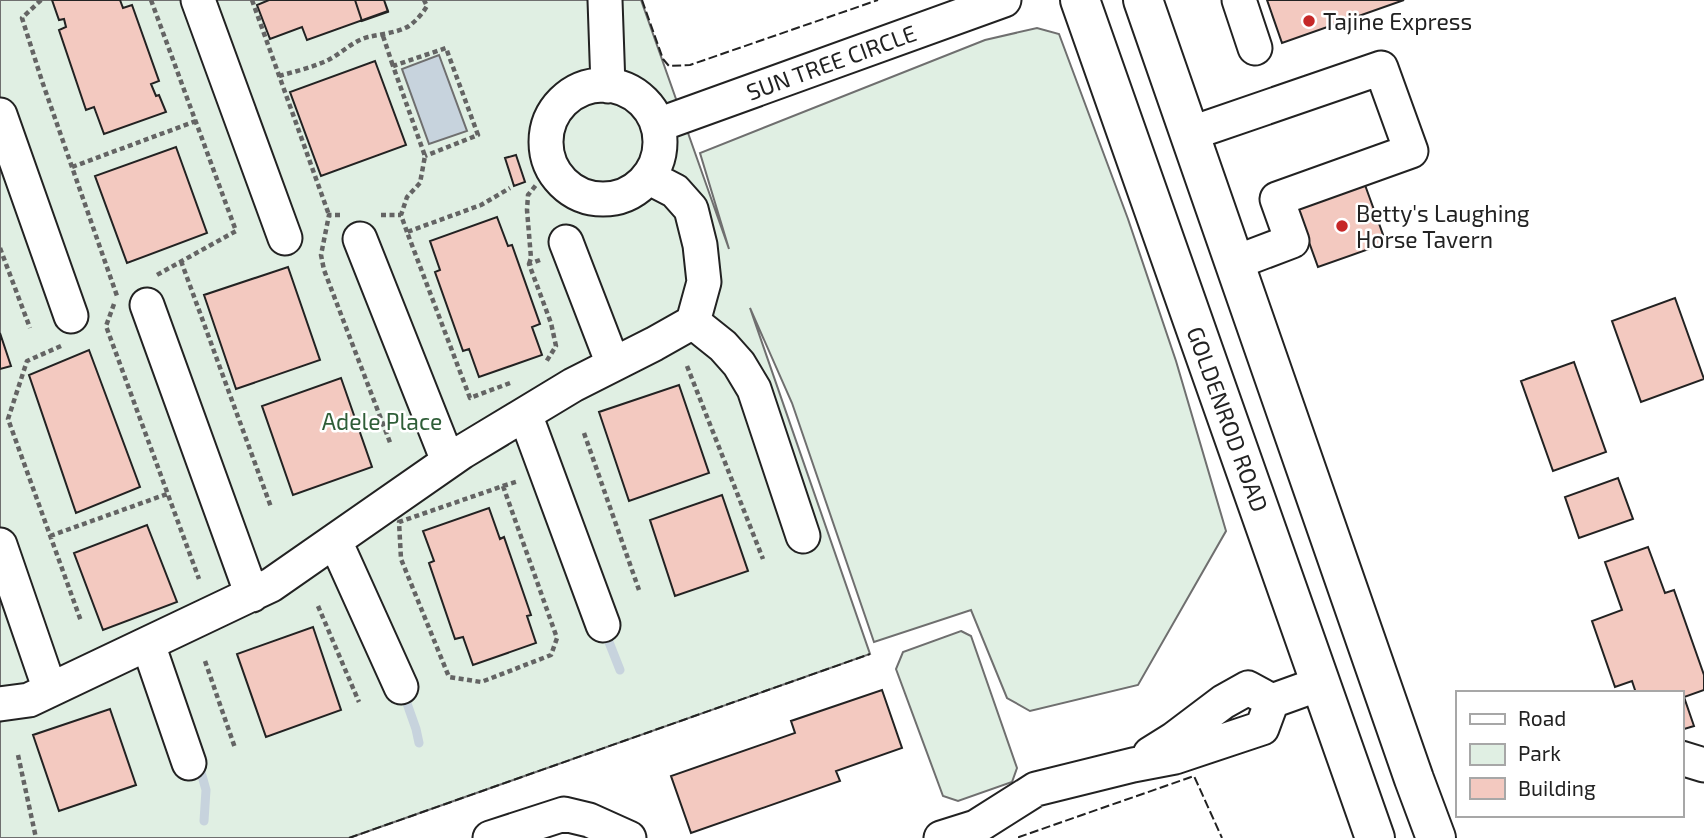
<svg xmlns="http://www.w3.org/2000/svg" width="1704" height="838" font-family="'Exo 2',sans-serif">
<rect width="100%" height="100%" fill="#fff"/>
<path fill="#e0efe3" stroke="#6f6f6f" stroke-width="2" d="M0 0H641L729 249 700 153 985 40 1037 28 1059 34 1128 219 1176 361 1226 531 1138 685 1030 711 1007 698 971 610 874 642 792 403 750 308 870 654 349 838H0Z
M961 631 971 636 1017 768 1012 782 958 801 943 796 896 669 903 652Z"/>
<path fill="#c7d3dd" stroke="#6f6f6f" stroke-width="2" d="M439 55 467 131 429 144 402 69Z"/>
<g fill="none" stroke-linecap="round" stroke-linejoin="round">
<path stroke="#c7d3dd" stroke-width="9" d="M605 632 620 670
M404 695 416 729 419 743
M199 765 206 790 204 821"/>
</g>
<path fill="#f3c9c0" stroke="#222" stroke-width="2" d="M52 0H120L123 8 132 5 159 81 151 84 156 96 159 95 166 112 104 134 94 107 86 110 59 30 66 27 64 19 59 20Z
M269 0H384L388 11 307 40 302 27 270 39 257 5Z
M355 0H384L388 12 362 21Z
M1267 0H1404L1282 43Z
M375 61 406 145 321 176 290 92Z
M176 147 207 233 127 263 95 176Z
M516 155 525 182 514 186 505 158Z
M1365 185 1386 243 1318 267 1297 209Z
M497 217 508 246 512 245 540 324 532 327 542 355 479 377 469 349 463 351 435 272 440 270 430 241Z
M288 267 320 360 236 389 204 295Z
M1675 298 1704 379 1641 402 1612 321Z
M0 333 11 366 0 369Z
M89 350 140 487 76 513 29 375Z
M1574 362 1606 452 1553 471 1521 381Z
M341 378 372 467 293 495 262 406Z
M679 385 709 473 629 501 599 412Z
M1618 478 1633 519 1579 538 1565 497Z
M722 495 748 571 675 596 650 520Z
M489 508 500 539 504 537 531 615 527 616 536 643 473 665 463 637 455 639 429 563 434 561 423 531Z
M147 525 177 602 103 630 74 553Z
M1648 547 1665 593 1674 590 1704 675V690L1684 697 1694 726 1681 730V693H1636L1632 681 1615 687 1592 621 1622 610 1605 562Z
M313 627 341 710 266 737 237 654Z
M882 690 902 748 836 771 840 781 691 833 671 776 795 733 791 721Z
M110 709 136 785 59 811 33 735Z"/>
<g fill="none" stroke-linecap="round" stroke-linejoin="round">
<defs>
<path id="minor" d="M198 0 285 238
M605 0 608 86
M1239 0 1255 48
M546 142a57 57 0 1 1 114 0a57 57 0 1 1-114 0Z
M0 115 71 316
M658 125 1004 0
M1189 134 1381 68 1411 151 1277 199 1292 241 1234 263
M360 239 448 461
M566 242 613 364
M147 305 252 595
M693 322 723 346 739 364 754 389 803 536
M525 414 603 625
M335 541 401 687
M0 545 50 690
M148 644 189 763
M0 704 29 700 271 585 462 452 573 385 654 344 693 322 704 282 700 245 691 209 675 191 648 177
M1150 754 1174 739 1223 702 1248 688 1272 701 1322 683
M1681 758 1704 765
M490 838 564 814 589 820 629 838
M941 838 976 827 1036 789 1133 765 1175 757 1262 728 1272 701"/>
<path id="major" d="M1080 0 1375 838
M1143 0 1414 779 1436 838"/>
</defs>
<use href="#minor" stroke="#222" stroke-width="37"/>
<use href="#major" stroke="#222" stroke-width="42"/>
<path stroke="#646464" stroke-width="4.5" stroke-dasharray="5 3.5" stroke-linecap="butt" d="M41 0 22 18 42 81 117 296
M151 0 236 231 155 276
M252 0 329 215
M383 36 393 66
M279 76C296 71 315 67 330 59 343 52 353 41 368 37 381 34 397 33 409 26 416 21 423 13 427 6L424 0
M72 167 196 121
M340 215H329L321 255 324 270 391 445
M381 215H401
M407 232 401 215 407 197 420 183 425 156 393 66 446 48 478 135 425 156
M0 248 30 328
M540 260 529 264 551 323 556 346 546 362
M181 261 271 507
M529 264 531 258 527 210 528 195 536 185
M114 304 106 326 199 579
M61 346 27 361 8 419 81 621
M687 366 763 559
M510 383 470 398 407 232 481 205 510 188
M584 433 639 590
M503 486 557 638 551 655 489 679 481 682 449 677 401 559 399 522Z
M503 486 519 481
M50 536 167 494
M318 606 359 702
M205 661 235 748
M18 755 36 838"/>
<use href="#minor" stroke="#fff" stroke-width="33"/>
<use href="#major" stroke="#fff" stroke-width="38"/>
<path stroke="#222" stroke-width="2" stroke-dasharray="9 3.5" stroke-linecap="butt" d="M642 0 663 59 669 66 690 65 878 0
M349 838 870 654
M1019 838V837L1194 776 1222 838"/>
</g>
<g fill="#c62828" stroke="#fff" stroke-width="2.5">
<circle cx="1309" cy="21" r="7"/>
<circle cx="1342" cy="226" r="7"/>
</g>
<g text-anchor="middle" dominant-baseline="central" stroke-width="5" stroke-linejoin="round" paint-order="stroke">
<g font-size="23" fill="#222" stroke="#fff" text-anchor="start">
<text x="1323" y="21">Tajine Express</text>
<text x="1356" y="213">Betty's Laughing<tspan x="1356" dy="26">Horse Tavern</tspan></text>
</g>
<g font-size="23" fill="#222" stroke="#fff">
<text transform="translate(831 62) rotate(-20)">SUN TREE CIRCLE</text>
<text transform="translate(1228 419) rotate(70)">GOLDENROD ROAD</text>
</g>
<g font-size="23" fill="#2f5e38" stroke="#fff">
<text x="382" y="421">Adele Place</text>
</g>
</g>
<rect x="1456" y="691" width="228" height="126" fill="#ffffff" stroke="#a7a7a7" stroke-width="2"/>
<rect x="1470" y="714" width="35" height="10" fill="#ffffff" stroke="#a7a7a7" stroke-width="2"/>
<text x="1518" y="726" font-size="21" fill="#222222">Road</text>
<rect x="1470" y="744" width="35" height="21" fill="#e0efe3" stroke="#a7a7a7" stroke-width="2"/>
<text x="1518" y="761" font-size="21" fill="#222222">Park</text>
<rect x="1470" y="778" width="35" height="21" fill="#f3c9c0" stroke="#a7a7a7" stroke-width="2"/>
<text x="1518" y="796" font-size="21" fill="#222222">Building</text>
</svg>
